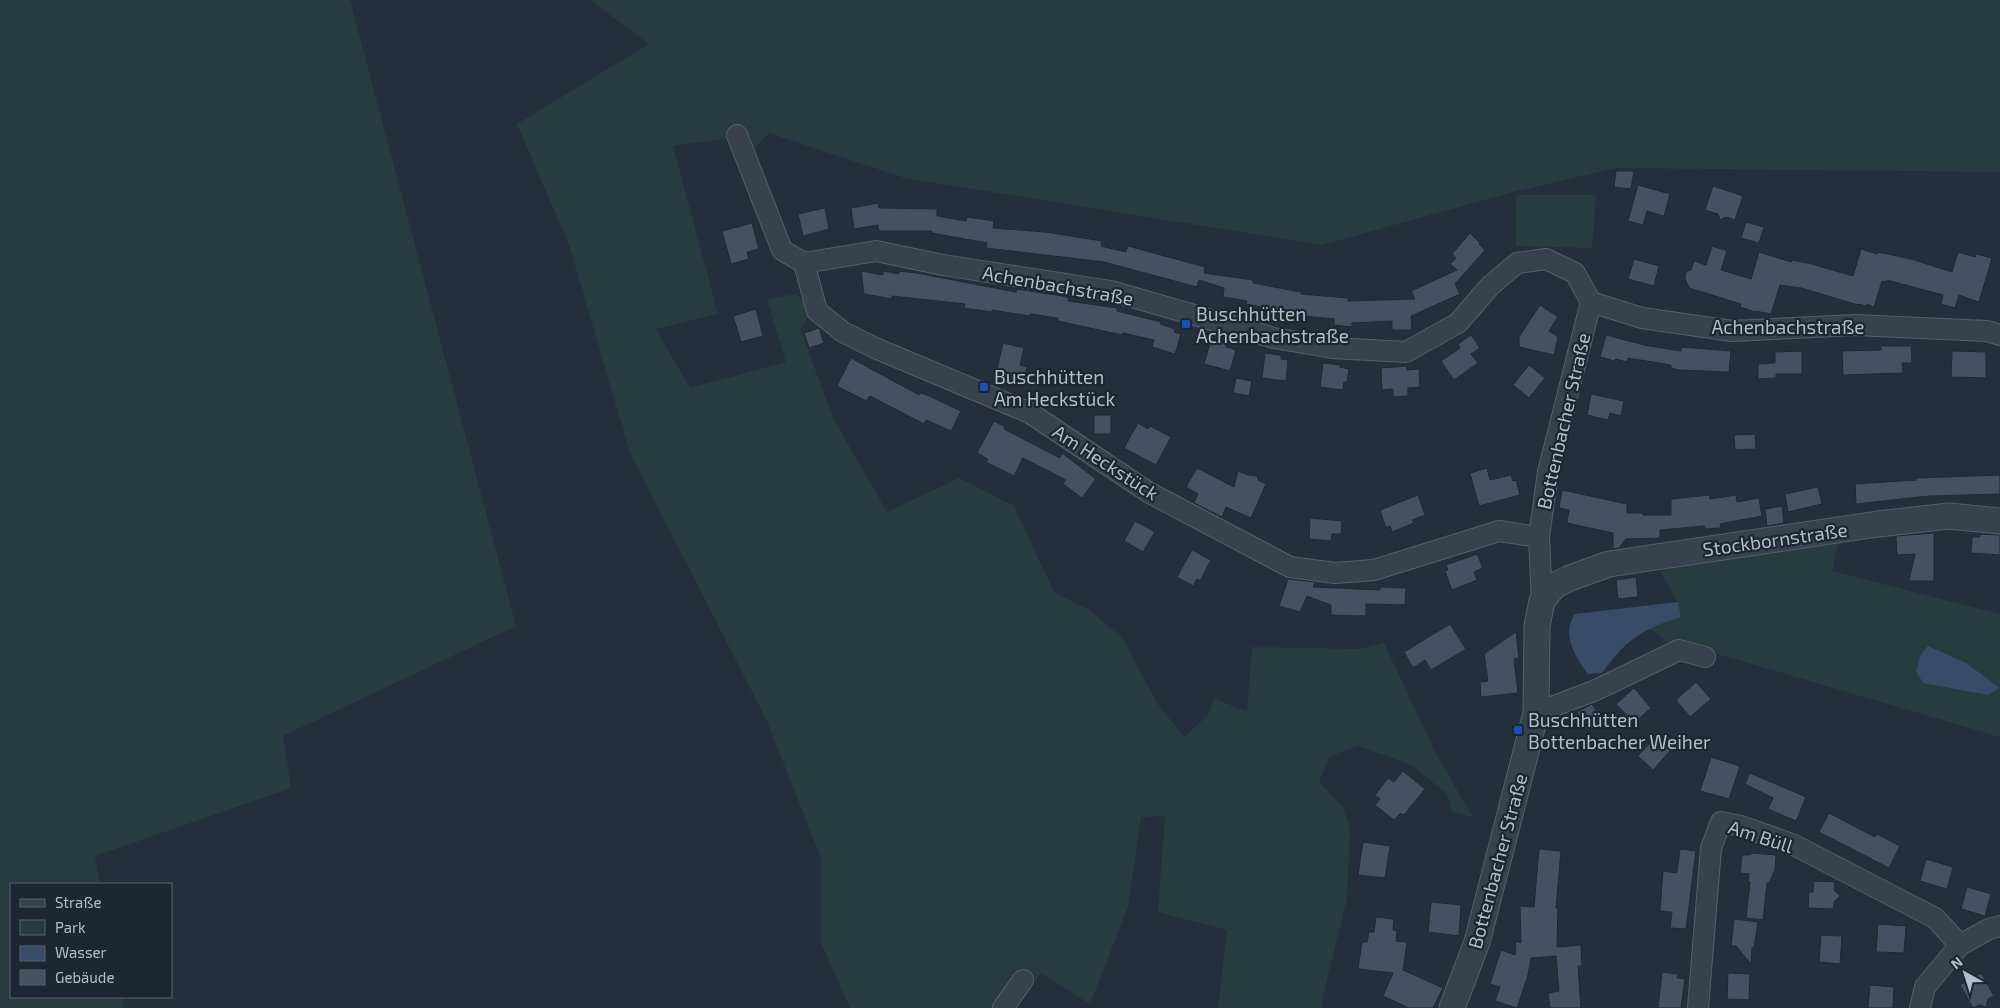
<svg xmlns="http://www.w3.org/2000/svg" width="2000" height="1008" font-family="'Exo 2',sans-serif">
<rect width="100%" height="100%" fill="#242f3e"/>
<path fill="#263c3f" d="M0 0H350L516 626 283 736 291 788 95 856 100 884H11V997H122L124 1008H0Z
M590 0H2000V172L1616 168 1513 192 1322 245 905 178 769 133 754 148 731 138 673 146 718 314 656 329 690 388 786 362 767 299 796 294 812 311 800 329 834 420 887 512 959 478 1014 506 1054 592 1089 610 1122 637 1157 703 1184 737 1208 715 1214 698 1247 712 1252 647 1359 649 1384 643 1435 752 1473 817 1452 812 1447 794 1412 765 1358 746 1330 756 1319 781 1344 809 1350 829 1347 898 1323 997 1322 1008H1218L1227 930 1158 912 1165 816 1141 817 1128 907 1090 1004 1041 973 1016 1008H850L821 943V858L767 721 630 453 569 245 517 124 649 44Z
M1516 195H1596L1592 248 1516 246Z
M1840 536 1832 571 2000 614V737L1711 652 1679 650 1649 628 1681 617 1678 602 1660 571Z"/>
<path fill="#394c67" d="M1678 602 1681 617C1641 630 1628 638 1602 673L1588 674C1575 658 1561 632 1575 614Z
M1928 646 1966 663 2000 688 1988 695 1923 683 1916 671 1921 654Z"/>
<path fill="#455162" stroke="#1f2835" d="M1616 171H1634L1631 189 1614 187Z
M1638 185 1670 194 1664 216 1647 211 1643 225 1628 221Z
M1713 186 1743 196 1735 220 1726 217 1720 220 1718 214 1705 210Z
M878 203 879 208 937 209V216L966 221 967 217 994 221 993 228 1046 232 1102 241 1101 246 1126 252 1128 246 1205 267 1204 273 1253 280V283L1301 292V294L1348 298V301L1415 299 1411 291 1457 270 1450 264 1456 258 1452 254 1470 233 1480 243 1479 244 1485 250 1455 284 1460 294 1411 316 1412 330H1392V321L1352 323V327L1334 325V319L1293 315 1294 313 1246 304 1247 301 1223 297 1224 288 1199 280 1197 287 1104 262 986 248 987 243 932 233V231H879L878 225 854 229 851 208Z
M825 208 829 229 803 236 798 214Z
M1746 222 1764 227 1759 243 1741 238Z
M752 223 759 249 747 252 749 259 731 264 722 231Z
M1712 246 1727 251 1721 270 1751 279 1759 252 1791 262 1792 260 1808 263 1853 276 1861 249 1877 254 1878 252 1911 259 1952 272 1958 252 1975 257 1976 254 1992 258 1979 302 1959 295 1955 308 1941 304 1943 295 1887 280 1886 282 1882 281 1874 307 1867 304 1866 306 1858 304V305L1801 288 1780 285 1771 314 1755 311V312L1740 307 1741 304 1689 288 1685 278 1686 272 1691 270 1694 261 1706 265Z
M1634 259 1659 266 1654 286 1628 279Z
M861 271 883 275V271L899 274V271L916 273 1016 292 1017 289 1062 296 1069 298 1068 301 1117 308V311L1161 322 1160 324 1175 329 1174 332 1181 334 1175 354 1152 347 1154 340 1123 333 1122 335 1058 321V318L1031 314 1030 316 992 310V312L964 308 965 304 892 296V299L864 294Z
M1540 305 1558 317 1549 331 1558 337 1554 355 1519 347V337Z
M756 309 763 336 741 342 733 316Z
M819 328 824 343 809 348 804 333Z
M1471 335 1480 348 1471 354 1478 363 1454 380 1441 361 1460 348 1458 344Z
M1606 335 1644 345 1681 351V347L1731 351 1729 372 1679 370 1671 368V365L1628 358 1627 362 1615 359V361L1600 357Z
M1211 340 1227 344 1226 347 1236 350 1230 371 1204 364Z
M1003 343 1024 348 1020 365 1027 367 1023 385 1004 381 1006 376 996 374Z
M1881 346H1911L1912 363H1902L1903 373 1843 375 1842 351 1881 350Z
M1802 351V374H1776V378L1758 379V364L1775 363V352Z
M1952 351 1986 352V378L1951 377Z
M1265 353 1281 355V359L1288 360 1286 381 1262 378Z
M851 358 919 395 921 393 927 395 961 411 951 431 926 420 924 424 870 396 866 401 837 386Z
M1323 363 1340 365V367L1349 369 1347 382H1344L1343 390 1320 387Z
M1529 365 1545 378 1529 398 1513 385Z
M1407 366V370L1419 369 1420 387 1408 388V396L1393 397V389L1382 390 1381 368Z
M1236 378 1252 381 1249 396 1233 393Z
M1591 394 1624 401 1621 416 1610 413 1608 420 1587 415Z
M1094 415H1111V434H1094Z
M994 421 1005 427 1004 429 1060 458 1062 453 1096 479 1082 498 1063 484 1066 480 1023 458 1014 476 986 462 988 459 977 453Z
M1138 423 1148 429 1150 426 1171 437 1156 465 1124 448Z
M1755 434 1756 449 1735 450 1734 435Z
M1197 468 1234 487 1238 471 1248 475 1257 476 1258 480 1266 484 1251 518 1226 507 1222 517 1194 503 1198 494 1186 487Z
M1487 468 1490 480 1511 475 1513 481 1516 480 1520 495 1479 506 1470 473Z
M2000 475V494L1929 496 1856 504 1855 484 1916 480V478Z
M1818 487 1822 504 1788 512 1785 494Z
M1562 490 1627 504V513H1643V515H1671V499L1709 495 1710 499 1736 495 1737 502 1759 498 1762 516 1720 524 1721 528 1705 529 1704 526 1660 530V538L1626 539 1619 548 1613 549V533L1567 523 1569 510 1559 508Z
M1418 495 1425 515 1412 520 1414 523 1392 532 1390 526 1386 528 1380 510Z
M1782 506 1784 523 1767 526 1765 509Z
M1310 518 1342 521 1341 534H1332L1331 541 1309 539Z
M1135 521 1155 532 1143 552 1124 541Z
M1934 533V581H1909L1915 554 1897 555 1896 536Z
M1980 534 2000 535V555L1971 553 1972 537H1980Z
M1192 550 1211 560 1200 581 1197 579 1193 586 1177 577Z
M1477 554 1483 568 1474 572 1477 580 1452 590 1445 571 1448 570 1446 565Z
M1636 577 1638 597 1618 599 1616 580Z
M1288 579 1315 582 1313 587 1380 590V587L1406 588 1405 605 1366 604V616L1331 615V605L1307 596 1300 612 1279 606Z
M1450 624 1466 649 1431 670 1425 660 1413 668 1404 652Z
M1516 632 1519 658 1514 659 1518 693 1481 697 1480 682 1488 681 1484 654Z
M1696 682 1711 699 1690 717 1676 700Z
M1634 688 1651 708 1634 723 1616 704Z
M1592 704 1600 717 1585 725 1577 712Z
M1657 735 1672 749 1653 770 1638 756Z
M1711 757 1740 766 1729 799 1700 791Z
M1403 771 1425 789 1404 815 1401 813 1394 820 1375 805 1380 799 1375 795 1388 778 1394 782Z
M1750 773 1806 797 1796 821 1768 809 1773 798 1745 784Z
M1829 813 1875 837 1877 834 1900 846 1889 868 1819 832Z
M1363 842 1390 846 1385 878 1358 875Z
M1539 849 1561 851 1556 908H1558L1557 947 1581 945 1582 966H1578L1581 1008H1550L1548 993 1559 991 1556 956 1531 958 1528 975 1517 1008 1495 1001 1500 987 1490 984 1501 950 1515 955 1516 941 1521 943 1520 906 1534 907Z
M1680 849 1696 851 1686 929 1670 928 1672 912 1660 911 1663 871 1677 873Z
M1751 853 1776 855 1775 870 1769 883H1767L1763 920 1746 918 1750 882 1748 881 1749 874 1740 873 1742 855H1751Z
M1926 859 1953 867 1947 889 1920 881Z
M1814 881 1835 882 1834 890 1840 896 1834 902 1833 909 1808 908 1809 892H1813Z
M1967 887 1991 894 1985 916 1961 909Z
M1431 902 1461 905 1459 936 1428 932Z
M1376 917 1394 919 1393 930 1397 931 1396 941 1407 942 1403 970 1443 988 1433 1008H1409L1383 996 1393 973 1358 969 1362 942H1367L1369 932H1374Z
M1734 919 1758 922 1754 948H1752L1751 964 1736 946H1731Z
M1878 924 1906 926 1904 953 1876 952Z
M1821 935 1842 936 1840 964 1819 962Z
M1662 972 1678 974 1677 978 1685 979 1681 1008H1658Z
M1728 973 1750 974 1749 1000 1727 999Z
M1981 973 1994 996 1988 999 1986 1007 1979 1005 1973 1008 1960 985Z
M1870 985 1894 987 1893 1008H1868Z"/>
<g fill="none" stroke-linecap="round" stroke-linejoin="round">
<defs>
<path id="minor" d="M737 135 782 250 804 263 817 311 843 332 875 348 1030 413 1148 492 1290 567 1335 573 1374 570 1499 531 1539 537
M804 263 876 251 943 265 1111 291 1274 338 1333 348 1406 352 1458 323 1490 286 1517 263 1546 259 1575 273 1591 302 1642 318 1732 331 1855 325 1987 331 2000 335
M1542 601 1539 537 1548 472 1591 302
M1536 713 1596 690 1679 650 1705 657
M1003 1008 1023 980
M1698 1008 1711 848 1721 822 1741 826 1792 844 1935 918 1960 945
M1920 1008 1925 987 1960 945 1989 929 2000 926"/>
<path id="tertiary" d="M1452 1008 1477 942 1536 713 1537 626 1542 601 1554 586 1570 578 1609 564 1878 524 1949 516 2000 521"/>
</defs>
<use href="#minor" stroke="#565f6c" stroke-width="22"/>
<use href="#tertiary" stroke="#565f6c" stroke-width="27"/>
<use href="#minor" stroke="#38414e" stroke-width="20"/>
<use href="#tertiary" stroke="#38414e" stroke-width="25"/>
</g>
<g fill="#1a4fb4" stroke="#1d2633" stroke-width="2">
<rect x="1181" y="319" width="10" height="10" rx="2.5"/>
<rect x="979" y="382" width="10" height="10" rx="2.5"/>
<rect x="1513" y="725" width="10" height="10" rx="2.5"/>
</g>
<g text-anchor="middle" dominant-baseline="central" stroke-width="4.5" stroke-linejoin="round" paint-order="stroke">
<g font-size="19" fill="#b4bcc9" stroke="#1d2633">
<text transform="translate(1058 285) rotate(10)">Achenbachstraße</text>
<text x="1788" y="326">Achenbachstraße</text>
<text transform="translate(1563 421) rotate(-77)">Bottenbacher Straße</text>
<text transform="translate(1106 462) rotate(33)">Am Heckstück</text>
<text transform="translate(1775 539) rotate(-8)">Stockbornstraße</text>
<text transform="translate(1761 836) rotate(18)">Am Büll</text>
<text transform="translate(1497 861) rotate(-75)">Bottenbacher Straße</text>
</g>
<g font-size="19" fill="#b4bcc9" stroke="#1d2633" text-anchor="start">
<text x="1196" y="313">Buschhütten<tspan x="1196" dy="22">Achenbachstraße</tspan></text>
<text x="994" y="376">Buschhütten<tspan x="994" dy="22">Am Heckstück</tspan></text>
<text x="1528" y="719">Buschhütten<tspan x="1528" dy="22">Bottenbacher Weiher</tspan></text>
</g>
</g>
<rect x="10" y="883" width="162" height="115" fill="#1d2633" stroke="#59626f"/>
<rect x="20" y="899" width="25" height="8" fill="#38414e" stroke="#59626f"/>
<text x="55" y="908" font-size="15" fill="#b4bcc9">Straße</text>
<rect x="20" y="920" width="25" height="15" fill="#263c3f" stroke="#59626f"/>
<text x="55" y="933" font-size="15" fill="#b4bcc9">Park</text>
<rect x="20" y="946" width="25" height="15" fill="#394c67" stroke="#59626f"/>
<text x="55" y="958" font-size="15" fill="#b4bcc9">Wasser</text>
<rect x="20" y="970" width="25" height="15" fill="#455162" stroke="#59626f"/>
<text x="55" y="983" font-size="15" fill="#b4bcc9">Gebäude</text>
<g transform="translate(1965 973) rotate(321)" stroke="#1d2633" stroke-width="4" paint-order="stroke">
<path d="M0-4L9 19L0 12L-9 19Z" fill="#b4bcc9"/>
<text y="-8" font-size="14" font-weight="bold" text-anchor="middle" fill="#b4bcc9">N</text>
</g>
</svg>
